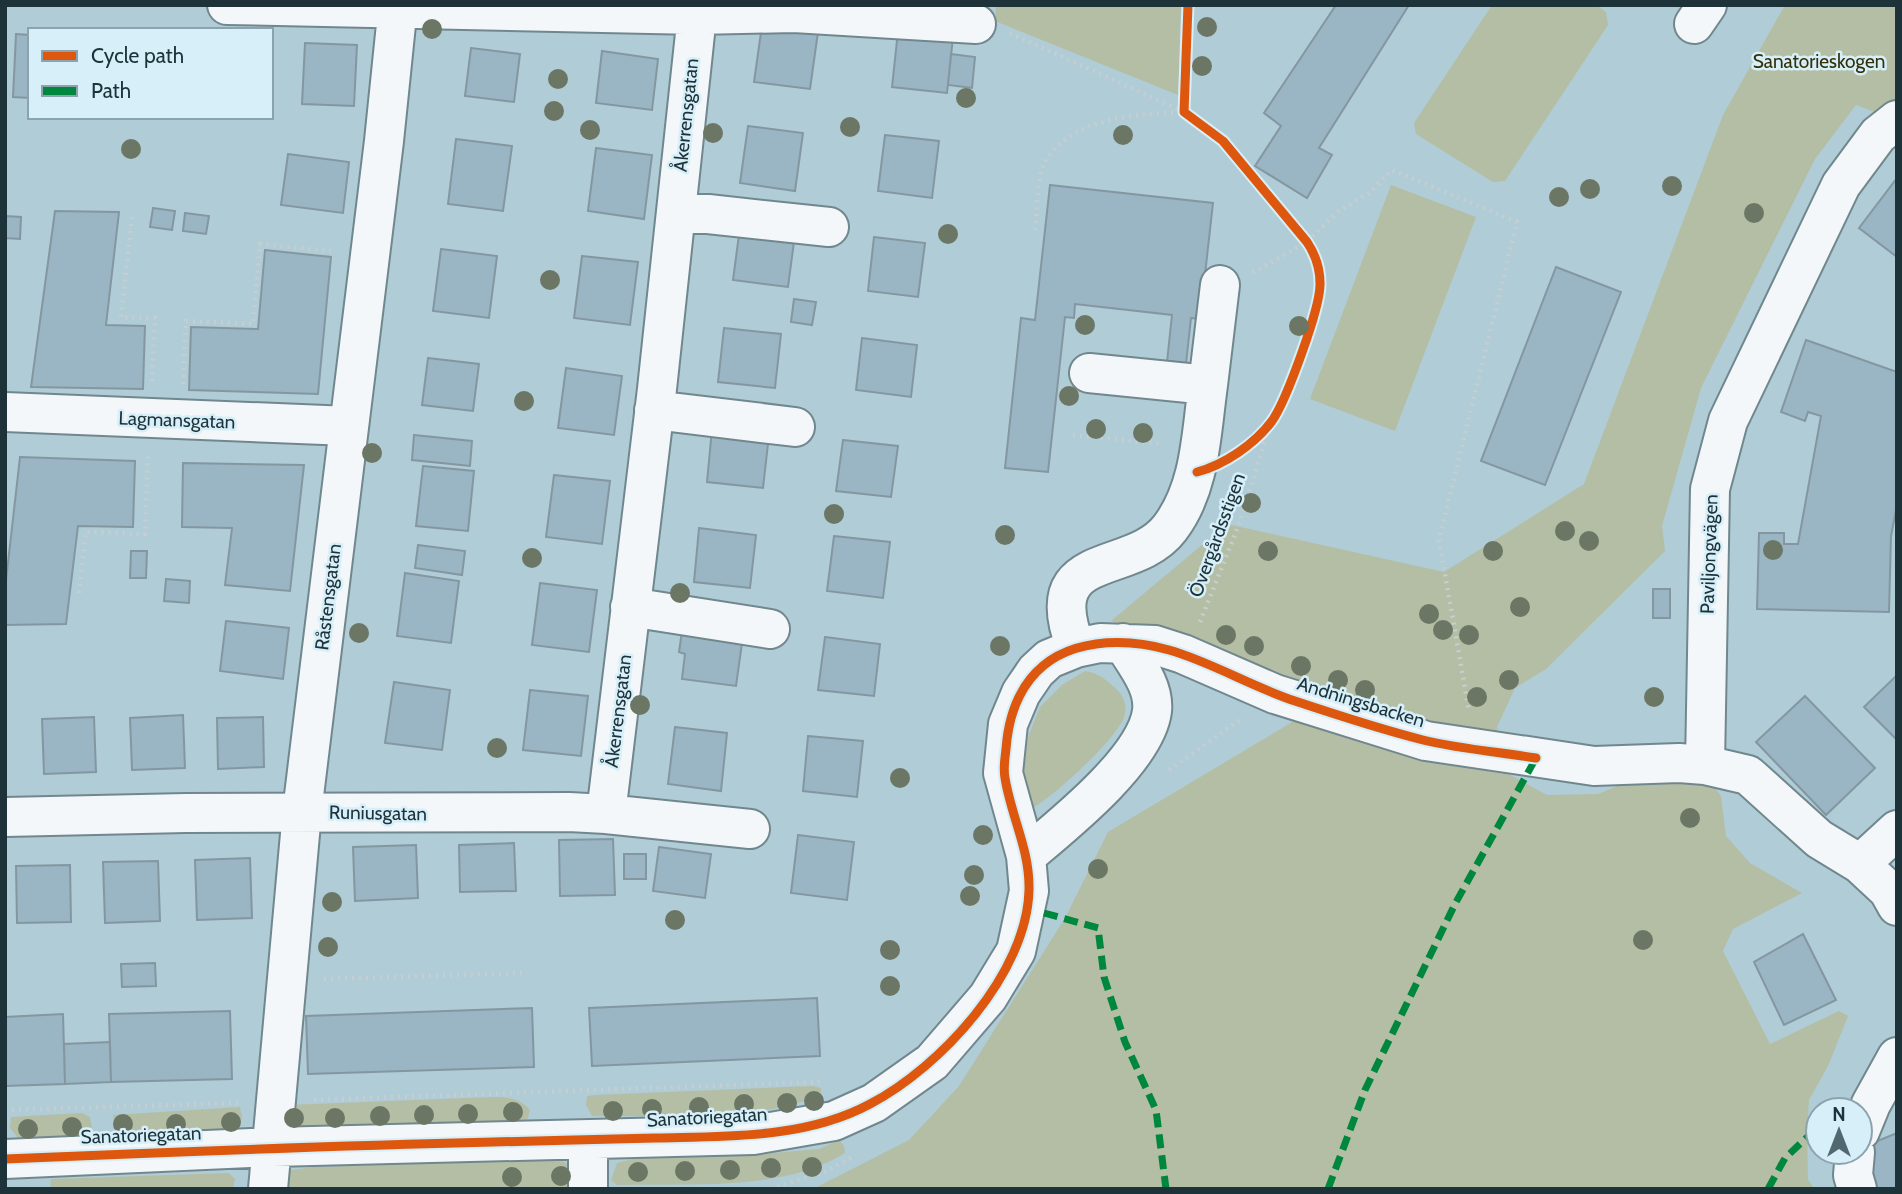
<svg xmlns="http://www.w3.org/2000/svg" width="1902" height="1194" font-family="Cabin,sans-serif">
<rect width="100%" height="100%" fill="#b0ccd6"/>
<path fill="#b4bea4" d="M996 5H1181L1178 95 995 21Z
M1492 5H1596L1606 12 1608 25 1505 181 1493 182 1416 134 1414 123Z
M1785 5H1897V120L1856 105 1815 159 1701 388 1662 526 1665 551 1546 669 1515 688 1497 727 1505 772 1547 795 1598 794 1632 780 1703 772 1721 796 1726 836 1750 863 1802 893 1733 929 1723 951 1770 1044 1839 1011 1848 1016 1828 1066 1809 1100 1807 1134 1808 1180 1815 1189H813L909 1140 959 1086 1065 918 1108 832 1294 721 1274 679 1111 621 1227 524 1444 572 1584 484 1723 115Z
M1391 185 1476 217 1395 431 1310 399Z
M1085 671C1097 673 1104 678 1113 686 1122 693 1127 702 1125 714 1120 737 1053 797 1031 809L1023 780 1028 737 1040 707 1062 685Z
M813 1086 821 1088V1092C783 1122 645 1115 592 1116L586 1105 587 1096 595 1095Z
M467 1098C489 1098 515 1092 530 1110L527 1120 299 1127 280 1125 287 1105Z
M240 1107 242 1117 239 1126 218 1130 121 1132 114 1123 113 1115Z
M82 1113 90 1117 92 1129 83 1136 19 1139 10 1128 11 1117Z
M839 1140 844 1146 845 1153C783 1192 688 1183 617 1185L611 1180 617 1163 637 1158 749 1155 819 1149Z
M554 1160 564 1162 571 1167V1187L278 1189 285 1171 313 1167Z
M229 1173 235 1179 233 1189H50L51 1179Z"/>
<path fill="#9ab5c3" stroke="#8497a1" stroke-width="2" d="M1336 5H1409L1319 148 1332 155 1307 198 1255 166 1281 126 1264 113Z
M762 25 818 32 810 89 754 82Z
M898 31 953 37 947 93 892 87Z
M16 34 30 35V98L13 97Z
M305 43 357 45 354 106 302 104Z
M471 48 520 54 514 102 465 96Z
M602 51 658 59 652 110 596 103Z
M951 54 975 57 972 88 948 85Z
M748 126 803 133 795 191 740 183Z
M885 135 939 141 932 198 878 191Z
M456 139 512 146 503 211 448 204Z
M596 148 652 155 644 219 588 211Z
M288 154 349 162 343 213 281 205Z
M1897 178V257L1859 228Z
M1050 185 1213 203 1200 319 1191 318 1186 364 1167 362 1172 315 1075 304 1074 318 1065 317 1048 472 1005 468 1021 318 1035 320Z
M153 208 175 211 172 230 150 227Z
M55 211 119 212 106 325 145 326 143 389 31 387Z
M185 213 209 216 206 234 183 231Z
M5 216 21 217 20 239 5 238Z
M740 227 795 234 788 287 733 280Z
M874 237 925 243 918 297 868 291Z
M441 249 497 256 489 318 433 311Z
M265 250 331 257 318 394 189 390 191 327 258 329Z
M582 256 638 262 630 325 574 318Z
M1556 267 1621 292 1545 485 1481 461Z
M794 299 816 302 812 325 791 322Z
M724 328 781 334 775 388 718 382Z
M862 338 917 345 911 397 856 390Z
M1806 340 1897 372V505L1891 536 1889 612 1757 609 1759 533H1784V544H1798L1821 416 1808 412 1805 421 1781 412Z
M428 358 479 364 473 411 422 405Z
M566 368 622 376 614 435 558 428Z
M712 429 769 435 763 488 707 482Z
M414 435 472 441 470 466 412 460Z
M843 440 898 446 891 497 836 491Z
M20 457 135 461 133 527 78 526 66 624 5 625V589Z
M183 463 304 465 290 591 225 585 232 528 182 527Z
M423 466 474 471 468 531 416 526Z
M554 475 610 481 602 544 546 537Z
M699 528 756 535 750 588 694 582Z
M834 536 890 542 883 598 827 591Z
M418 545 465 551 462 575 415 568Z
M131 551H147L146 578H130Z
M405 573 459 581 451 643 397 636Z
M166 579 190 581 189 603 164 601Z
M540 583 597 590 589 652 532 645Z
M1653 589H1670V618H1653Z
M226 621 289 628 283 679 220 671Z
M682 631 743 636 736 686 682 679 685 654 679 652Z
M825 637 880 644 874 696 818 690Z
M1897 675V740L1864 707Z
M394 682 450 690 442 750 385 743Z
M530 690 588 696 581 756 523 750Z
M1805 696 1875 768 1826 815 1756 742Z
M183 715 185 768 132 770 130 718Z
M94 717 96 772 44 774 42 719Z
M263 717 264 767 218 769 217 718Z
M675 727 727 733 721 791 668 784Z
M808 736 863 741 857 797 803 791Z
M798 835 854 842 847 900 791 893Z
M613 839 615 895 560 896 559 840Z
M514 843 516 891 460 892 459 845Z
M416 845 418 898 355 901 353 847Z
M659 847 711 854 705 898 653 891Z
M624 854H646V879H624Z
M250 858 252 918 197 920 195 860Z
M158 861 160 921 105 923 103 862Z
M70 865 71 922 17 923 16 866Z
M1803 934 1836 1000 1784 1025 1754 962Z
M155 963 156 986 122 987 121 964Z
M817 998 820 1056 592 1066 589 1008Z
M532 1008 534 1067 308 1074 306 1016Z
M230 1011 232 1079 111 1082 109 1014Z
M63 1014 65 1084 5 1086V1017Z
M110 1042 111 1082 65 1084 64 1044Z
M1897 1133V1189H1877L1860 1148Z"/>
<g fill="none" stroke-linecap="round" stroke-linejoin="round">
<defs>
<path id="minor" d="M227 5 697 15 794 13 976 24
M1694 24 1707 5
M676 214H708L829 227
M1089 373 1208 385
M654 410 795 427
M5 412 349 426
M630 607 770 629
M1076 648C1036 546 1132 578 1170 528 1201 487 1201 434 1208 385 1212 352 1216 319 1220 285
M1705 765 1710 489 1728 421 1841 185 1878 135 1897 120
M606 814 657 389 697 15
M5 817 186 813 569 812 606 814 750 829
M1026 856C1063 825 1146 759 1152 711 1155 686 1135 663 1123 643
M1860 864 1897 830
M1860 1131 1871 1104 1897 1057
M1855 1152 1853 1175 1857 1189
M5 1159 273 1147 753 1135 834 1121 874 1103 932 1062 988 997 1016 951 1029 891 1026 856 1003 773 1008 724 1021 693 1036 671 1049 659 1076 648 1100 643 1155 645 1183 654 1275 694 1426 741 1594 766 1679 763 1705 765 1748 775 1819 839 1860 864 1888 890 1897 906
M268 1189 302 812 384 141 398 5
M588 1189V1140"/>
</defs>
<use href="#minor" stroke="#71878e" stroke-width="42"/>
<path stroke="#c6ced1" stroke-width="4.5" stroke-dasharray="2 5" stroke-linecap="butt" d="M1010 33 1184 112
M132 217 121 317 155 318 152 381
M1035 230C1037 215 1037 178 1043 166 1067 117 1137 114 1184 112
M1253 273 1307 242 1339 211 1369 193 1392 170 1517 222 1439 540 1469 711
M183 384 186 321 253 324 260 244 332 251
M1073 435 1163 444
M79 593 86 532 145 534 148 456
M1200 622 1238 527 1271 422
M1169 770 1241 719
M324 979 523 973
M314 1100 823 1082
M5 1110 239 1103
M771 1189 827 1171 854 1156"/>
<use href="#minor" stroke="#f3f7f9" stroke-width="38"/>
<path stroke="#00873e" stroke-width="7" stroke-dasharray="14 7" stroke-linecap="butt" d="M1044 913 1098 928 1104 977 1125 1042 1156 1110 1166 1189
M1860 1124 1862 1125
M1328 1189 1365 1090 1455 904 1536 758
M1768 1189 1785 1158 1818 1127"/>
<defs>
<path id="cycleway" d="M1188 5 1184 112 1223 141 1307 242C1315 254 1320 268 1320 283 1321 307 1286 401 1272 421 1255 444 1224 465 1197 472
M5 1159C168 1152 330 1146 493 1142 547 1141 601 1139 655 1138 727 1136 805 1139 870 1104 941 1067 1027 973 1029 890 1030 850 1011 816 1005 778 1003 768 1005 759 1006 749 1010 694 1037 652 1096 644 1172 634 1226 678 1295 701 1337 715 1380 729 1423 740 1460 749 1499 752 1536 758"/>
</defs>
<use href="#cycleway" stroke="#d6eff9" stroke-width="13"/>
<use href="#cycleway" stroke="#de570e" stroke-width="9"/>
</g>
<g fill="#6c7665">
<circle cx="1207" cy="27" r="10"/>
<circle cx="432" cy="29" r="10"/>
<circle cx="1202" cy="66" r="10"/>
<circle cx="558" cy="79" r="10"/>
<circle cx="966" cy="98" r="10"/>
<circle cx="554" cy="111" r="10"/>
<circle cx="850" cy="127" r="10"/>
<circle cx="590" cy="130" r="10"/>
<circle cx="713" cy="133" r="10"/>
<circle cx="1123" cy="135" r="10"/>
<circle cx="131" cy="149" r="10"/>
<circle cx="1672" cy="186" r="10"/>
<circle cx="1590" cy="189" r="10"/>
<circle cx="1559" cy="197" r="10"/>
<circle cx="1754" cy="213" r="10"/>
<circle cx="948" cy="234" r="10"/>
<circle cx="550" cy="280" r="10"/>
<circle cx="1085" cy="325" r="10"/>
<circle cx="1299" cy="326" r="10"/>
<circle cx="1069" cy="396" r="10"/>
<circle cx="524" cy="401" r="10"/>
<circle cx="1096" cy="429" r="10"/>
<circle cx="1143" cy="433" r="10"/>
<circle cx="372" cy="453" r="10"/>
<circle cx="1251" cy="503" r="10"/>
<circle cx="834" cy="514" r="10"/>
<circle cx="1565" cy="531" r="10"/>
<circle cx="1005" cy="535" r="10"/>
<circle cx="1589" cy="541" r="10"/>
<circle cx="1773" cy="550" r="10"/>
<circle cx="1268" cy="551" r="10"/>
<circle cx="1493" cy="551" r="10"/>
<circle cx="532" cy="558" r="10"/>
<circle cx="680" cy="593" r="10"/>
<circle cx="1520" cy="607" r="10"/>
<circle cx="1429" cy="614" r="10"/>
<circle cx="1443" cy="630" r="10"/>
<circle cx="359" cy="633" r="10"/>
<circle cx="1226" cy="635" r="10"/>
<circle cx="1469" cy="635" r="10"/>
<circle cx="1000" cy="646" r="10"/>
<circle cx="1254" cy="646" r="10"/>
<circle cx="1301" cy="666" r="10"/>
<circle cx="1338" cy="680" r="10"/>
<circle cx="1509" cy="680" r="10"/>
<circle cx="1365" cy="690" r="10"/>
<circle cx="1477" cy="697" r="10"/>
<circle cx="1654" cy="697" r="10"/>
<circle cx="640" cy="705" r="10"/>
<circle cx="497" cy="748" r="10"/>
<circle cx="900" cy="778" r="10"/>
<circle cx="1690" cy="818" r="10"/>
<circle cx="983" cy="835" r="10"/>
<circle cx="1098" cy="869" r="10"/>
<circle cx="974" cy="875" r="10"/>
<circle cx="970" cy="896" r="10"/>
<circle cx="332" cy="902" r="10"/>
<circle cx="675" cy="920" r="10"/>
<circle cx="1643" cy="940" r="10"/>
<circle cx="328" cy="947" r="10"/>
<circle cx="890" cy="950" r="10"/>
<circle cx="890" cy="986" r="10"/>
<circle cx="814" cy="1101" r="10"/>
<circle cx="787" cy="1103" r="10"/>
<circle cx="744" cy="1104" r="10"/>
<circle cx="699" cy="1107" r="10"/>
<circle cx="652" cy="1109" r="10"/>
<circle cx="613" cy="1111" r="10"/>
<circle cx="513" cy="1112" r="10"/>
<circle cx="468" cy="1114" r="10"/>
<circle cx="424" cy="1115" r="10"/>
<circle cx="380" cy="1116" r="10"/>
<circle cx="294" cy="1118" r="10"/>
<circle cx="335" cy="1118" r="10"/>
<circle cx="231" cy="1122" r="10"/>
<circle cx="123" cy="1124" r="10"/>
<circle cx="176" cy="1124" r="10"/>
<circle cx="72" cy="1127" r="10"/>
<circle cx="28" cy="1129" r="10"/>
<circle cx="812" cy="1167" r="10"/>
<circle cx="771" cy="1168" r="10"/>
<circle cx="730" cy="1170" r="10"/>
<circle cx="685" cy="1171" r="10"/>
<circle cx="638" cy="1172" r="10"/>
<circle cx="561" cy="1176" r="10"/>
<circle cx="512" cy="1177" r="10"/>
</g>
<g text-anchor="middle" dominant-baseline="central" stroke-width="5" stroke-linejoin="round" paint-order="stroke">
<g font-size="19" fill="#343008" stroke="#d6eff9">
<text x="1819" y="61">Sanatorieskogen</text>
</g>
<g font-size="19" fill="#1e323a" stroke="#d6eff9">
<text transform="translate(686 115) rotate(-84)">Åkerrensgatan</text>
<text transform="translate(177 420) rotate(2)">Lagmansgatan</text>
<text transform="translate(1217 535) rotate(-70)">Övergårdsstigen</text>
<text transform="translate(1709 554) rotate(-88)">Paviljongvägen</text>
<text transform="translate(328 597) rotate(-83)">Råstensgatan</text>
<text transform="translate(1361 702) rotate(17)">Andningsbacken</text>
<text transform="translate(618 711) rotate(-83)">Åkerrensgatan</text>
<text transform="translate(378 813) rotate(1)">Runiusgatan</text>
<text transform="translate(707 1117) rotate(-3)">Sanatoriegatan</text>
<text transform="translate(141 1135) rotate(-2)">Sanatoriegatan</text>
</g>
</g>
<rect width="1902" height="1194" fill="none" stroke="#1e323a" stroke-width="14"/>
<rect x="28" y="28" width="245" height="91" fill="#d6eff9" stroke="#8ca3ad" stroke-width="2"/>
<rect x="42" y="51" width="35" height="10" fill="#de570e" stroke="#8ca3ad" stroke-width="2"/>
<text x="91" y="63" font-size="21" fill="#1e323a">Cycle path</text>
<rect x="42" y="86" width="35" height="10" fill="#00873e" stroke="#8ca3ad" stroke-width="2"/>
<text x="91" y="98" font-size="21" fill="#1e323a">Path</text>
<g transform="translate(1839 1131)"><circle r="33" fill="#d6eff9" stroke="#8ca3ad" stroke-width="2"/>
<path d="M0-5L12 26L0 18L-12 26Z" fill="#516871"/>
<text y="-10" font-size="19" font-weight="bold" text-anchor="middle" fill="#1e323a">N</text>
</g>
</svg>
